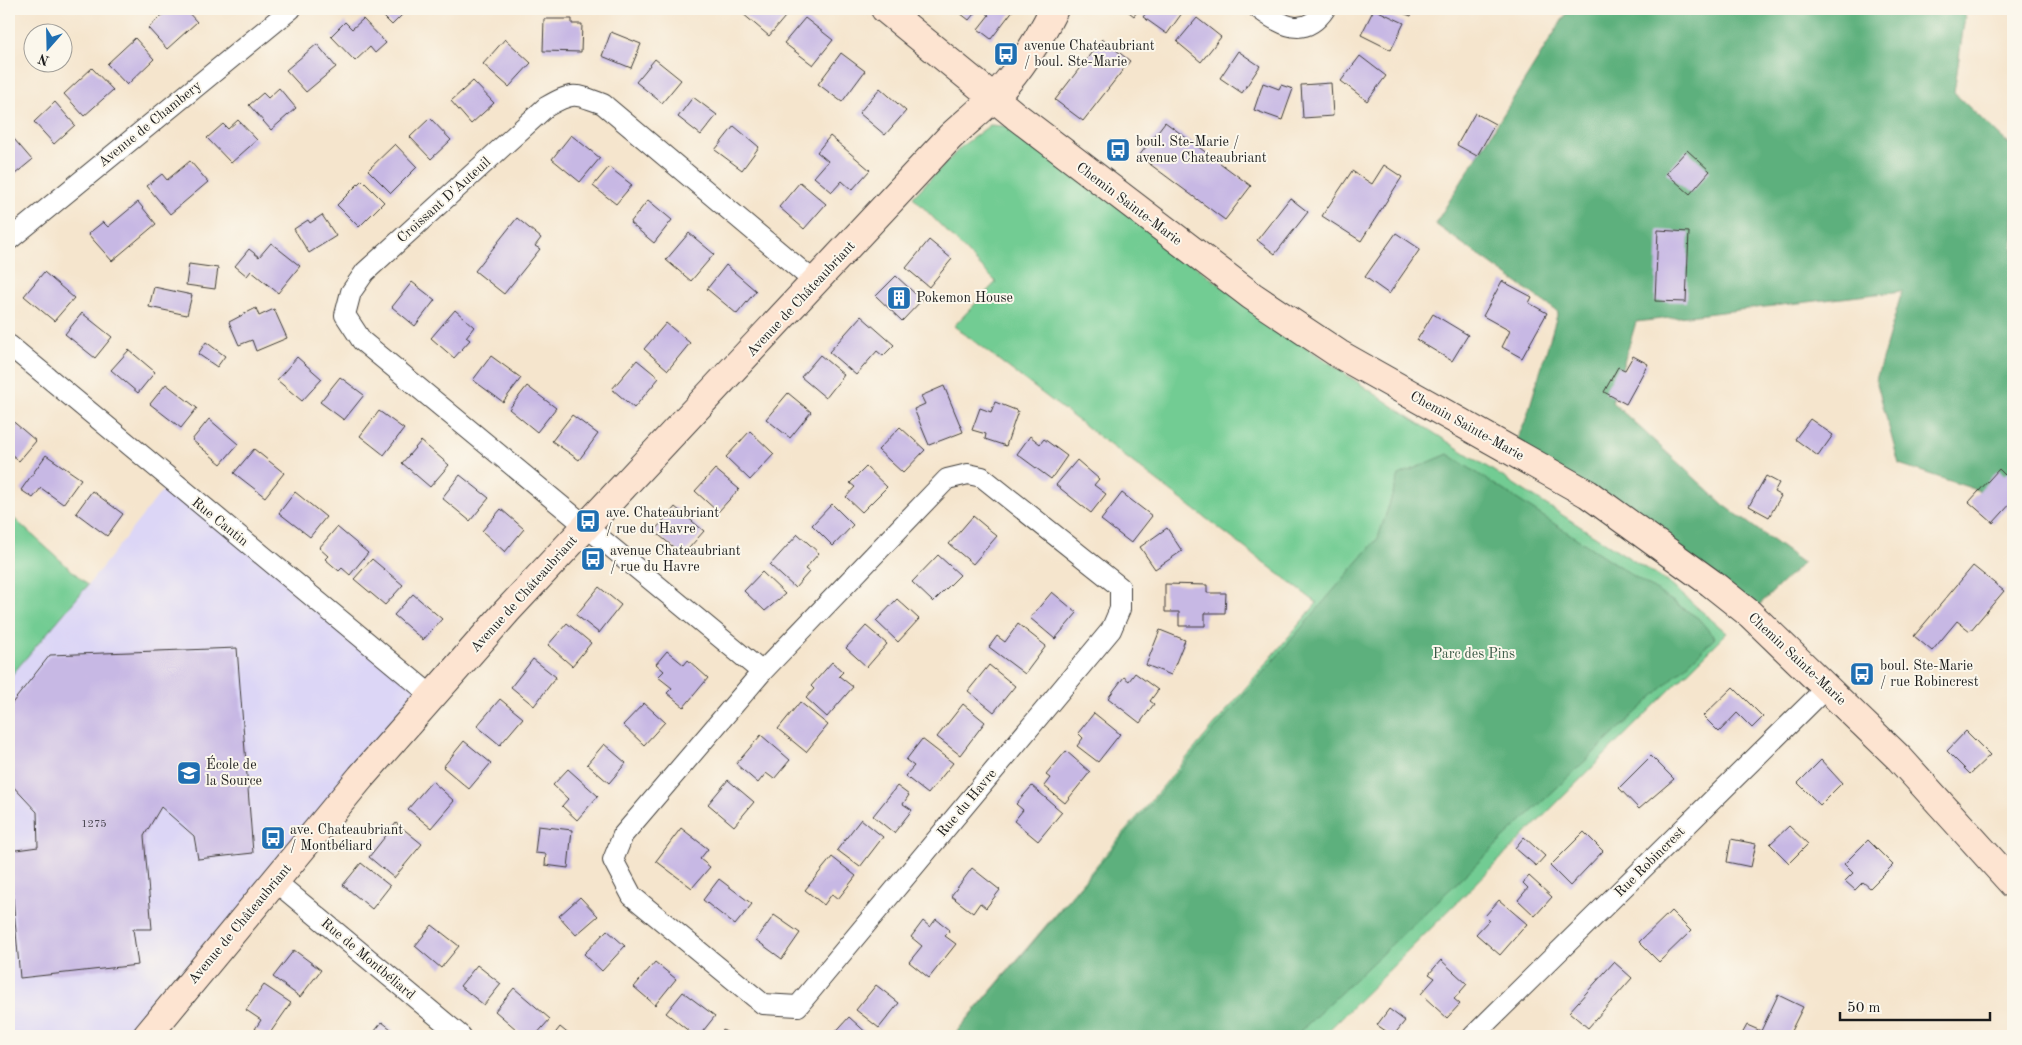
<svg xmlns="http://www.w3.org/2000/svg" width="2022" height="1045" font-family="'Old Standard TT',serif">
<rect width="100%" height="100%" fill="#fbf7ec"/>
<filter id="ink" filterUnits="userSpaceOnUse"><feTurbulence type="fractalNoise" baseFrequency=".02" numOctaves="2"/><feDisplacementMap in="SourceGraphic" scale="10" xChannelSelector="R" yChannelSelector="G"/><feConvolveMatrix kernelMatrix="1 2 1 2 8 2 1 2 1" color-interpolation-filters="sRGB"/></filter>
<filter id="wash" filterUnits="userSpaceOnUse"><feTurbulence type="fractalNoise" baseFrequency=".0096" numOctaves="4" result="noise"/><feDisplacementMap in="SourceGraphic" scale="20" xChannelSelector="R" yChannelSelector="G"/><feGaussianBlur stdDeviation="1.12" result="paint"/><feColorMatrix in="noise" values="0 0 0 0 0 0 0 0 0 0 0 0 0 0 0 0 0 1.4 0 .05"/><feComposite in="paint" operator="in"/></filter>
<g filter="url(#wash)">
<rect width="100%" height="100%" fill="#f5e5cd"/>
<path fill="#dcd6f6" d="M169 482 432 696 141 1036H9V678L88 585Z"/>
<path fill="#72cc93" stroke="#477458" d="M990 125 1016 127 1263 318 1406 415 1670 584 1727 633 1323 1036H953L1317 603 954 326 996 282 913 197 962 146Z
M9 514 88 585 9 678Z"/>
<path fill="#5db07d" stroke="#3c664c" d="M1569 9H1966L1954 93 2013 148V502L1899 464 1876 380 1902 291 1636 322 1612 402 1724 505 1803 563 1758 606 1512 450 1525 422 1558 312 1435 224Z
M1448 454 1698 618 1715 638 1295 1036H953L1378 538 1399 475Z"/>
<g id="blocks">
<path fill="#c7b8e4" d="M169 9H185L197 22 167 49 148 28Z
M376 9H408L392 25Z
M746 9H787L790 11 769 36 742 13Z
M957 9H978L969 20 956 10Z
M981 9H1014L991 39 978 29 989 15Z
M1125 9H1139L1134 16Z
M1149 9H1185L1167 34 1143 17Z
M1374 9 1404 23 1391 50 1361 35Z
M1392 9H1414L1411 16Z
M805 18 833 40 813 65 784 43Z
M1197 18 1221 37 1201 62 1177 42Z
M363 19 386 43 375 53 370 47 355 61 331 36 345 22 352 29Z
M544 19H572V24H582L581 52 543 51Z
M611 32 641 44 631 68 602 56Z
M135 38 154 59 127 85 107 64Z
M505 39 531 63 509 87 483 64Z
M1102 39 1130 61 1083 121 1055 100Z
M317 44 336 67 306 92 286 70Z
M1238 51 1260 66 1242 93 1220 78Z
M841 53 865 71 842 102 818 84Z
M1360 56 1386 76 1367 101 1341 81Z
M655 59 681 80 662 103 636 82Z
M92 68 113 90 84 116 64 94Z
M473 81 494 103 471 124 451 101Z
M1263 83 1279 89 1281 85 1293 89 1282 120 1254 110Z
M1331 83 1333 116 1303 118 1301 85Z
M279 88 296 108 271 130 249 105 263 93 268 98Z
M880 88 906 111 885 135 859 113Z
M693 97 717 115 701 135 678 117Z
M55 102 75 125 54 144 34 122Z
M1475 113 1495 124 1477 156 1457 145Z
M430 118 451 140 431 159 410 137Z
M238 120 257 140 231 163 207 138 223 124 228 129Z
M1165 122 1251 186 1225 220 1139 156Z
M734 126 759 147 742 170 715 150Z
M571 135 600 158 580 182 552 159Z
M830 136 870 170 852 190 842 181 832 192 814 177 828 161 817 152Z
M14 139 32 160 9 179V143Z
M395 144 417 167 391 193 368 170Z
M1687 150 1710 171 1690 194 1666 173Z
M190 161 208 182 170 214 147 186 162 174 167 180Z
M1384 165 1402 177 1361 241 1322 216 1352 171 1372 184Z
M609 167 632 185 616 204 593 186Z
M362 180 384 202 359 227 337 205Z
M800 182 826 204 804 229 779 207Z
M1290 198 1308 212 1275 254 1257 240Z
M648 200 672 220 654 243 630 223Z
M138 202 156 224 112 261 88 234 103 222 108 227Z
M322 215 336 236 309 253 294 229 308 220 310 223Z
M517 218 541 238 535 246 540 249 504 294 475 271Z
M1658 230 1689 232 1686 302 1655 301Z
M689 233 714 254 691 281 666 260Z
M1396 233 1420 249 1389 294 1365 277Z
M929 240 952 259 929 287 906 268Z
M271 243 300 266 278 293 251 271 247 276 235 266 249 249 259 257Z
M189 264 218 268 215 289 186 285Z
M726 265 756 291 737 314 707 289Z
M44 272 74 298 54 321 24 296Z
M896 276 922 300 902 321 876 296Z
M1502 281 1532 297 1529 303 1547 313 1522 358 1502 347 1510 331 1483 316Z
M412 282 435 300 415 326 392 307Z
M154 287 192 295 187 315 149 307Z
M256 308 259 316 274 309 287 338 256 351 252 340 239 345 229 322Z
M455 310 474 327 466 337 470 340 454 358 431 338Z
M82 313 112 337 95 358 65 334Z
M1433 314 1468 335 1452 361 1417 340Z
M861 316 894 345 883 356 877 351 856 375 829 352Z
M666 323 690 343 668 370 644 349Z
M206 342 225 356 217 367 198 354Z
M129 350 155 372 138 393 111 370Z
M820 355 844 375 826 398 801 377Z
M491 356 521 378 503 402 473 380Z
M1633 356 1648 364 1626 404 1604 392 1618 367 1625 370Z
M297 357 322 379 302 401 277 380Z
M637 360 659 378 634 408 612 389Z
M340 377 364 395 344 420 320 402Z
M166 384 197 408 181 428 150 404Z
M527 386 556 408 537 432 509 409Z
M944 386 963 432 929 445 914 409 925 404 921 396Z
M788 393 811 412 790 438 766 419Z
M995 402 1018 411 1006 446 985 439 986 434 972 430 980 408 991 412Z
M379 411 404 429 384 455 360 436Z
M572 415 598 434 579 460 552 441Z
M9 418 36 441 19 461 9 452Z
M209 419 238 444 221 464 192 440Z
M1810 419 1833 435 1818 456 1795 439Z
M900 427 925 450 903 473 878 450Z
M750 431 774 454 750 480 726 457Z
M1030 436 1040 444 1044 439 1067 456 1051 479 1017 454Z
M421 441 449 465 430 487 402 463Z
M254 449 284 473 265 497 234 473Z
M46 455 81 479 63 504 41 488 33 498 21 490Z
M1077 460 1099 479 1094 485 1106 494 1091 513 1056 485Z
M866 467 887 487 862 512 846 497 855 487 850 483Z
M2012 468 2013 501 1993 523 1969 502 1999 469 2005 475Z
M715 469 739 489 718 512 695 491Z
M460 475 489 498 470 521 442 498Z
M1766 476 1779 483 1774 492 1781 496 1769 517 1749 506Z
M92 491 123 514 107 536 76 513Z
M295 492 326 517 310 537 279 513Z
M1122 493 1152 516 1131 543 1101 520Z
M832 504 853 525 833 546 812 525Z
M675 507 704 531 683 555 654 531Z
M501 509 524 529 505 552 482 531Z
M973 516 997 536 973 564 949 544Z
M337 527 368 553 350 575 342 568 339 571 325 559 328 556 319 548Z
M1167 528 1182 551 1155 569 1140 547Z
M798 534 819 553 805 569 809 572 795 588 770 565Z
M938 555 960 575 933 602 912 582Z
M372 559 403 585 385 605 354 579Z
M1973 566 2004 591 1970 631 1957 621 1932 651 1914 636Z
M762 572 785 594 765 611 744 591Z
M1165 584 1207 585V593H1226L1225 613H1205V626H1179V612H1165Z
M599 587 621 605 599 633 576 615Z
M1052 592 1077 613 1055 639 1030 618Z
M413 594 442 619 423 640 394 615Z
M897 599 919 619 898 642 876 621Z
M567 623 591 643 572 666 548 645Z
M1018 624 1046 646 1025 674 989 647 997 636 1005 642Z
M866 626 887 644 867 667 846 648Z
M1160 630 1185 640 1171 675 1146 665Z
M237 648 253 853 198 859 194 836 161 807 144 836 152 929H133L138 965 20 978 9 851 38 847 37 812 9 782V707L50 655Z
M667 651 684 665 688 660 708 678 684 707 667 693 672 688 658 677 664 671 656 664Z
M533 659 556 677 534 706 511 687Z
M832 662 843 672 839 676 853 687 827 717 806 698 814 689 811 686Z
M989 665 1015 686 994 712 968 691Z
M1135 673 1158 690 1150 701 1154 704 1140 723 1108 698 1124 677 1129 681Z
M1733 687 1763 717 1752 728 1737 713 1719 732 1703 716Z
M500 699 523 718 500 745 477 726Z
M800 702 828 725 806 752 778 729Z
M644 703 665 722 644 745 623 725Z
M963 704 985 722 960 755 937 737Z
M1094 713 1120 734 1098 762 1077 746 1083 738 1078 733Z
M1966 731 1990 755 1970 774 1947 751Z
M761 735 790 760 774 779 766 773 758 783 736 764Z
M922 739 953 763 928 794 905 776 914 766 906 760Z
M464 741 491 763 469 789 443 767Z
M604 744 626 763 609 783 587 764Z
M1066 751 1090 772 1065 803 1044 786 1050 778 1046 775Z
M1651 756 1674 779 1639 809 1619 788Z
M1821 760 1842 783 1820 805 1798 783Z
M568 769 598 796 577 820 562 806 568 799 553 785Z
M728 780 754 802 734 826 708 804Z
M432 781 454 801 431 828 408 809Z
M897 786 909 795 903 804 912 810 894 833 873 816Z
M1032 786 1062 812 1038 841 1014 821 1023 810 1016 804Z
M861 819 883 837 860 867 837 850Z
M396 823 422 844 394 878 369 857Z
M538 826 572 830 568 868 545 865 546 854 535 853Z
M1789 826 1808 844 1789 863 1770 844Z
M681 828 708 849 700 859 710 867 692 888 656 861Z
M1584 832 1603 851 1570 886 1550 866Z
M1524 837 1545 856 1536 866 1515 848Z
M1731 839 1756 844 1751 867 1727 862Z
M1868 840 1893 865 1870 888 1863 882 1855 890 1845 881 1853 873 1844 864Z
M832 857 856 876 838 899 832 894 824 905 805 890Z
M361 863 390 886 372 909 343 885Z
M972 868 1000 890 986 908 980 903 973 913 951 896Z
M1529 876 1552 897 1535 916 1518 900 1528 888 1523 883Z
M719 879 752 904 735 925 703 900Z
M580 897 598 916 576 935 559 916Z
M1499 900 1527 924 1500 955 1476 934 1489 920 1485 916Z
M1671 911 1691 931 1659 962 1639 942Z
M774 915 800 933 782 959 756 940Z
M936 919 950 930 945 936 956 944 929 978 909 962 922 946 911 937 923 921 930 927Z
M432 925 459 946 441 968 415 946Z
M607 930 625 946 602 971 584 954Z
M294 950 321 970 300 997 273 977Z
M1441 960 1467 984 1454 999 1460 1004 1447 1018 1421 994 1435 978 1429 974Z
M655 962 676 979 655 1005 634 987Z
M1614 962 1632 978 1588 1028 1569 1012Z
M477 965 501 984 484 1005 460 986Z
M264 985 291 1003 268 1036 255 1029 261 1020 246 1010Z
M876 985 899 1003 879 1028 856 1010Z
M514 988 550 1019 535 1036H524L495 1011Z
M683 992 715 1016 699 1036H695L666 1013Z
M1778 995 1803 1007 1790 1033 1793 1034 1792 1036H1741L1747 1025 1761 1031Z
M1389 1009 1405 1021 1393 1036 1377 1025Z
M849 1017 870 1036H832Z
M382 1022 400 1036H371Z
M560 1027 571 1036H553Z
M723 1030 733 1036H719Z"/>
</g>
</g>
<g filter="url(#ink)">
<use href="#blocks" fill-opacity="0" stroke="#3d3a37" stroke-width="1"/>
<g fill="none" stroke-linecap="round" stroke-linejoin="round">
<defs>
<path id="street" d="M1259 9C1282 26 1305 39 1325 9
M9 240 291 9
M9 345 432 696
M762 672 623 835 613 860 632 896 763 1004 798 1006 1111 630 1120 609V587L982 477 968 474 947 479 762 672 362 341 345 315 351 292 365 272 546 107C572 92 575 93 603 104L816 283
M276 882 461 1036
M1473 1036 1827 687"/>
<path id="secondary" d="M885 9 1016 116 1252 296 1339 354 1588 494 1711 583 1750 614 1900 759 2013 884
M147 1036 361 777 507 611 950 137C964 124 979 112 993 98 1019 72 1038 41 1054 9"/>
</defs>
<use href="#street" stroke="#3d3a37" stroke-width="22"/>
<use href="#secondary" stroke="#3d3a37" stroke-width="30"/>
<path stroke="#3d3a37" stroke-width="3" stroke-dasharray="1 4" stroke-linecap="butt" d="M2008 906 2013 912"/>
<use href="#street" stroke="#fff" stroke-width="20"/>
<use href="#secondary" stroke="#fde4d1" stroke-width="28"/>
</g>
</g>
<defs>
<symbol id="bus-square" viewBox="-11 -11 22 22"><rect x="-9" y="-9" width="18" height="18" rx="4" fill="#1f6fb2" stroke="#fbf7ec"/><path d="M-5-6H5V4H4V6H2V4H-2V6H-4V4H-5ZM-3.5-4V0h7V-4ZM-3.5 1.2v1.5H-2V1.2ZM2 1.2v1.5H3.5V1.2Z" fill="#fff"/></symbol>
<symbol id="building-square" viewBox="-11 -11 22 22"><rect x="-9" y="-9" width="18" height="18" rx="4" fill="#1f6fb2" stroke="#fbf7ec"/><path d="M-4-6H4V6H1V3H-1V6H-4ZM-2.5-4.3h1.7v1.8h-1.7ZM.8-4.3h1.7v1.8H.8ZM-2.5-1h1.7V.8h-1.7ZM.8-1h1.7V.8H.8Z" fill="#fff"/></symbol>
<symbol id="school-square" viewBox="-11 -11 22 22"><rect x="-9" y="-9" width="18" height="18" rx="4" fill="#1f6fb2" stroke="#fbf7ec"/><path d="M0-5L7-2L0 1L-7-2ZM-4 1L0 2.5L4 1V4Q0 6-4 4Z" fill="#fff"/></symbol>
</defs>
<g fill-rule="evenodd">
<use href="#bus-square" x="992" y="40" width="28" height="28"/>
<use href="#bus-square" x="1104" y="136" width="28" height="28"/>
<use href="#building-square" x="885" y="284" width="28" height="28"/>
<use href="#bus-square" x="574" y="507" width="28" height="28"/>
<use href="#bus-square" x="579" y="545" width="28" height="28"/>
<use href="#bus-square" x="1848" y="660" width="28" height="28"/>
<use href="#school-square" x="175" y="759" width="28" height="28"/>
<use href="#bus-square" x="259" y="824" width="28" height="28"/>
</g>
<g text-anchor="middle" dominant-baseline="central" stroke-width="4" stroke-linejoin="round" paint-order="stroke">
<g font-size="11" fill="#47434e">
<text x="94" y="824">1275</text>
</g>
<g font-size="14" fill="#1c1c1c" stroke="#fbf7ec" text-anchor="start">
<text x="1024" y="46">avenue Chateaubriant<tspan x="1024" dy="16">/ boul. Ste-Marie</tspan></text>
<text x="1136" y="142">boul. Ste-Marie /<tspan x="1136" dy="16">avenue Chateaubriant</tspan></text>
<text x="916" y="298">Pokemon House</text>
<text x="606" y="513">ave. Chateaubriant<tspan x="606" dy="16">/ rue du Havre</tspan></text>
<text x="610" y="551">avenue Chateaubriant<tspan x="610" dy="16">/ rue du Havre</tspan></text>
<text x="1880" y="666">boul. Ste-Marie<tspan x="1880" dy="16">/ rue Robincrest</tspan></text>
<text x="206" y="765">École de<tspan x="206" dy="16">la Source</tspan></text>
<text x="290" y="830">ave. Chateaubriant<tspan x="290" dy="16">/ Montbéliard</tspan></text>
</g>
<g font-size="14" fill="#1c1c1c" stroke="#fbf7ec">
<text transform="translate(150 124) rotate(-39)">Avenue de Chambery</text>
<text transform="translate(444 200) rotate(-42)">Croissant D'Auteuil</text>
<text transform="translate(1129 204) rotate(37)">Chemin Sainte-Marie</text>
<text transform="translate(801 299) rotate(-47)">Avenue de Châteaubriant</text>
<text transform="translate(1467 426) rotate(29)">Chemin Sainte-Marie</text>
<text transform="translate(220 522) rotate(39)">Rue Cantin</text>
<text transform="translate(524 594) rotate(-48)">Avenue de Châteaubriant</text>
<text transform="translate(1797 659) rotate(43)">Chemin Sainte-Marie</text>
<text transform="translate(967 803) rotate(-50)">Rue du Havre</text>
<text transform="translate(1650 862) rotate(-45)">Rue Robincrest</text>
<text transform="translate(240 924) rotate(-50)">Avenue de Châteaubriant</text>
<text transform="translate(368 959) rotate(40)">Rue de Montbéliard</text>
</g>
<g font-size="14" fill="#3a5a46" stroke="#fbf7ec">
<text x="1474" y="654">Parc des Pins</text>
</g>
</g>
<rect width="2022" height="1045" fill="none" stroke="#fbf7ec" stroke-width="30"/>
<g transform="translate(48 48) rotate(200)"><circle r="24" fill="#fbf7ec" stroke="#a29f99"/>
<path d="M0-4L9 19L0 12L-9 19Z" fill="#1f6fb2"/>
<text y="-8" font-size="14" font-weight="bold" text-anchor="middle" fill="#1c1c1c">N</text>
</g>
<path d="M1840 1012v8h150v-8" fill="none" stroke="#1c1c1c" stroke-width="2.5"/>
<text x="1847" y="1012" font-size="15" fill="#1c1c1c" stroke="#fbf7ec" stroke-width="4" paint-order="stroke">50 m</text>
</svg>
